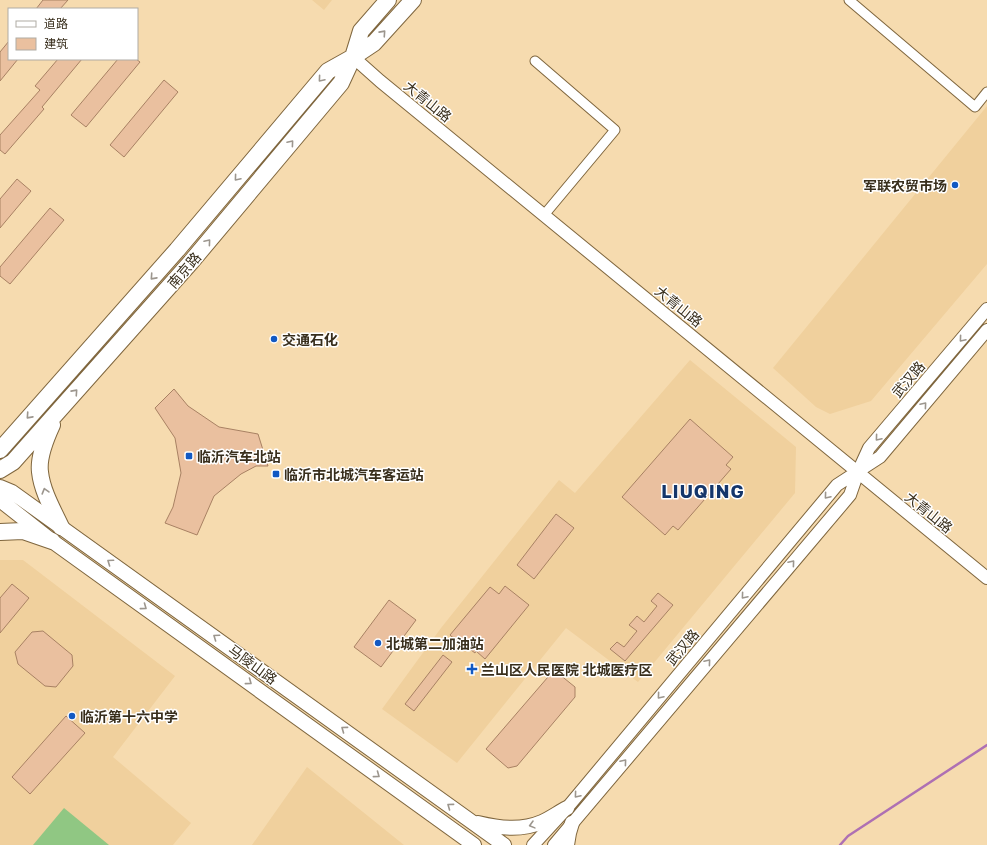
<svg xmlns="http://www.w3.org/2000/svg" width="987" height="845" font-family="'Golos Text','Noto Sans SC',sans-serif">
<rect width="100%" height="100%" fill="#f6dbaf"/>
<path fill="#f0d09d" d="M312 0H332L324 10Z
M987 106V264L871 401 830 414 816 407 773 368Z
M690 360 796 447 795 493 638 682 566 628 457 763 382 709 441 628 559 480 575 493Z
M0 560H23L175 676 113 757 191 823 173 845H0Z
M307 767 404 845H252Z"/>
<path fill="#90c783" d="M64 808 109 845H33Z"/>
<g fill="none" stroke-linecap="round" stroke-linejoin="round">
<path stroke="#ae70b3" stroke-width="2.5" d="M840 845 848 836 987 745"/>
</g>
<path fill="#eac09f" stroke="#a88163" d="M43 0H68L60 9H36Z
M9 41V59H18L0 81V52Z
M58 59H82L42 107 44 109 5 154 0 150V135L40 90 35 86Z
M118 59H136L140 62 86 127 71 115Z
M164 80 178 92 124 157 110 145Z
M17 179 31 191 0 228V199Z
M50 208 64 220 10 284 0 276V267Z
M174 389 188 406 219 427 258 434 268 466H256L241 474 214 496 197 535 165 523 173 507 181 473 175 438 155 408Z
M690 419 733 457 726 465 731 469 678 530 673 526 665 535 622 497Z
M556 514 574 528 534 579 517 565Z
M12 584 29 598 0 633V598Z
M505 586 529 605 485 659 476 651 475 653 459 641 458 642 450 635 490 587 499 594Z
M658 593 673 605 625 661 610 649 617 642 624 647 637 631 629 625 637 616 644 622 657 606 651 601Z
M389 600 416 620 381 667 354 647Z
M43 631 72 655 73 666 56 687 45 686 18 664 15 652 32 632Z
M443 655 452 662 414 711 405 704Z
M554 670 575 687V697L517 766 508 768 486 749Z
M66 716 85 733 30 794 12 777Z"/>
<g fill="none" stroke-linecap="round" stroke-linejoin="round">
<defs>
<path id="street" d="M849 0 975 107 987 92
M535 61 615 130 544 215"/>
<path id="secondary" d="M353 57 380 81 987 578
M533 845 567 808 837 485 880 457 987 330
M554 845 850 495 858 472 869 448 987 309"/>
<path id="primary" d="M0 487 12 492 504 845
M0 500 52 541 474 845
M478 823C499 828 521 831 542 822 551 818 559 812 567 808
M567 845 569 833 572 823"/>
<path id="highway" d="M52 425C46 438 38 457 40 472 42 491 53 510 61 527
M0 450 177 250 328 71 353 57 374 43 413 0
M0 470 13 462 191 262 341 83 353 57 361 31 388 0
M0 532 23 531 52 541"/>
</defs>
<use href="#street" stroke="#7f663e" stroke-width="11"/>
<use href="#secondary" stroke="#7f663e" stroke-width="14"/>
<use href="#primary" stroke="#7f663e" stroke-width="16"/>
<use href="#highway" stroke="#7f663e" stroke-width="18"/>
<use href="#street" stroke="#fff" stroke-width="9"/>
<use href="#secondary" stroke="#fff" stroke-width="12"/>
<use href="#primary" stroke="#fff" stroke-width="14"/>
<use href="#highway" stroke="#fff" stroke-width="16"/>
</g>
<defs><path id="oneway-chevron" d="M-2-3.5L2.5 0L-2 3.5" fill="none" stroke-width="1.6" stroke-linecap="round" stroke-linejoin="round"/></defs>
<g stroke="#9c968e">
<use href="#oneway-chevron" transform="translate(383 33) rotate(-48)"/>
<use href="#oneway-chevron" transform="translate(321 79) rotate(130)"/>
<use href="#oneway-chevron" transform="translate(291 143) rotate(-50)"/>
<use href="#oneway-chevron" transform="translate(237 178) rotate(130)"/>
<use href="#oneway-chevron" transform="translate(208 242) rotate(-50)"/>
<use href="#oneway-chevron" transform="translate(153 277) rotate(132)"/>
<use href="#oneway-chevron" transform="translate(962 339) rotate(130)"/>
<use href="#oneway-chevron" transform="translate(75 392) rotate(-48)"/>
<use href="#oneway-chevron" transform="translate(924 405) rotate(-50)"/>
<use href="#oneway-chevron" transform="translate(29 416) rotate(132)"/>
<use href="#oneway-chevron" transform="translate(878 438) rotate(130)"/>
<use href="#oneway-chevron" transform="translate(45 491) rotate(-106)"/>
<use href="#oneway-chevron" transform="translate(827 496) rotate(130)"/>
<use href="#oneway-chevron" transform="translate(110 562) rotate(-145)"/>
<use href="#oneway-chevron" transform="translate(792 563) rotate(-50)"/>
<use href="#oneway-chevron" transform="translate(744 596) rotate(130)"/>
<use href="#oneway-chevron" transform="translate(144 607) rotate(36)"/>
<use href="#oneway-chevron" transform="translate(216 637) rotate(-145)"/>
<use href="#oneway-chevron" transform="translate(708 662) rotate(-50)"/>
<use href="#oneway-chevron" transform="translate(249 682) rotate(36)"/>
<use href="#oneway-chevron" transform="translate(660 696) rotate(130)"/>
<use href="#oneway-chevron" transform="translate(344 729) rotate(-144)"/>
<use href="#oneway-chevron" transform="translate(624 762) rotate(-50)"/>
<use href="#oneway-chevron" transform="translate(377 775) rotate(36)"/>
<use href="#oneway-chevron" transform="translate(577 795) rotate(130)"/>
<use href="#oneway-chevron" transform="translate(450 806) rotate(-144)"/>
<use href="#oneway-chevron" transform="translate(532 825) rotate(165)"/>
</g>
<g fill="#1259c3" stroke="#fff" stroke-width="1.5">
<circle cx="955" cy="185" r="4"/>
<circle cx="274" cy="339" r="4"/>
<rect x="185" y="452" width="8" height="8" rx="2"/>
<rect x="272" y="470" width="8" height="8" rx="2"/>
<circle cx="378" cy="643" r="4"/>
<path d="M470 663h4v4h4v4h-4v4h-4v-4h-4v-4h4z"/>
<circle cx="72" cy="716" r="4"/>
</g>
<g text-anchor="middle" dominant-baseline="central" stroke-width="3" stroke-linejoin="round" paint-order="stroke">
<g font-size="14" fill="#382e1c" stroke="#fff">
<text transform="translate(428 101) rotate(39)">大青山路</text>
<text transform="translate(184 270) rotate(-49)">南京路</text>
<text transform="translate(679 306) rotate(39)">大青山路</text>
<text transform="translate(908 379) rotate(-50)">武汉路</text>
<text transform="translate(929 512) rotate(39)">大青山路</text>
<text transform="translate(682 647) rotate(-50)">武汉路</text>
<text transform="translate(253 664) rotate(36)">马陵山路</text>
</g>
<g font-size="14" font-weight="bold" fill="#382e1c" stroke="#fff" text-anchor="start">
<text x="947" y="185" text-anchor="end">军联农贸市场</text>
<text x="282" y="339">交通石化</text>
<text x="197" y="456">临沂汽车北站</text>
<text x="284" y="474">临沂市北城汽车客运站</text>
<text x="386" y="643">北城第二加油站</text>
<text x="481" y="669">兰山区人民医院 北城医疗区</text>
<text x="80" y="716">临沂第十六中学</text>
</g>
<g font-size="18" font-weight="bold" letter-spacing="1" fill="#15366b" stroke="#fff">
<text x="703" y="491">LIUQING</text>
</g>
</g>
<rect x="8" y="8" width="130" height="52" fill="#ffffff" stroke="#afaba4"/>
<rect x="16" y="21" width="20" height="6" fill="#ffffff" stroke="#afaba4"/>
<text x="44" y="28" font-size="12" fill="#382e1c">道路</text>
<rect x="16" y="38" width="20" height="12" fill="#eac09f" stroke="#afaba4"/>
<text x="44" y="48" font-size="12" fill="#382e1c">建筑</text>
</svg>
